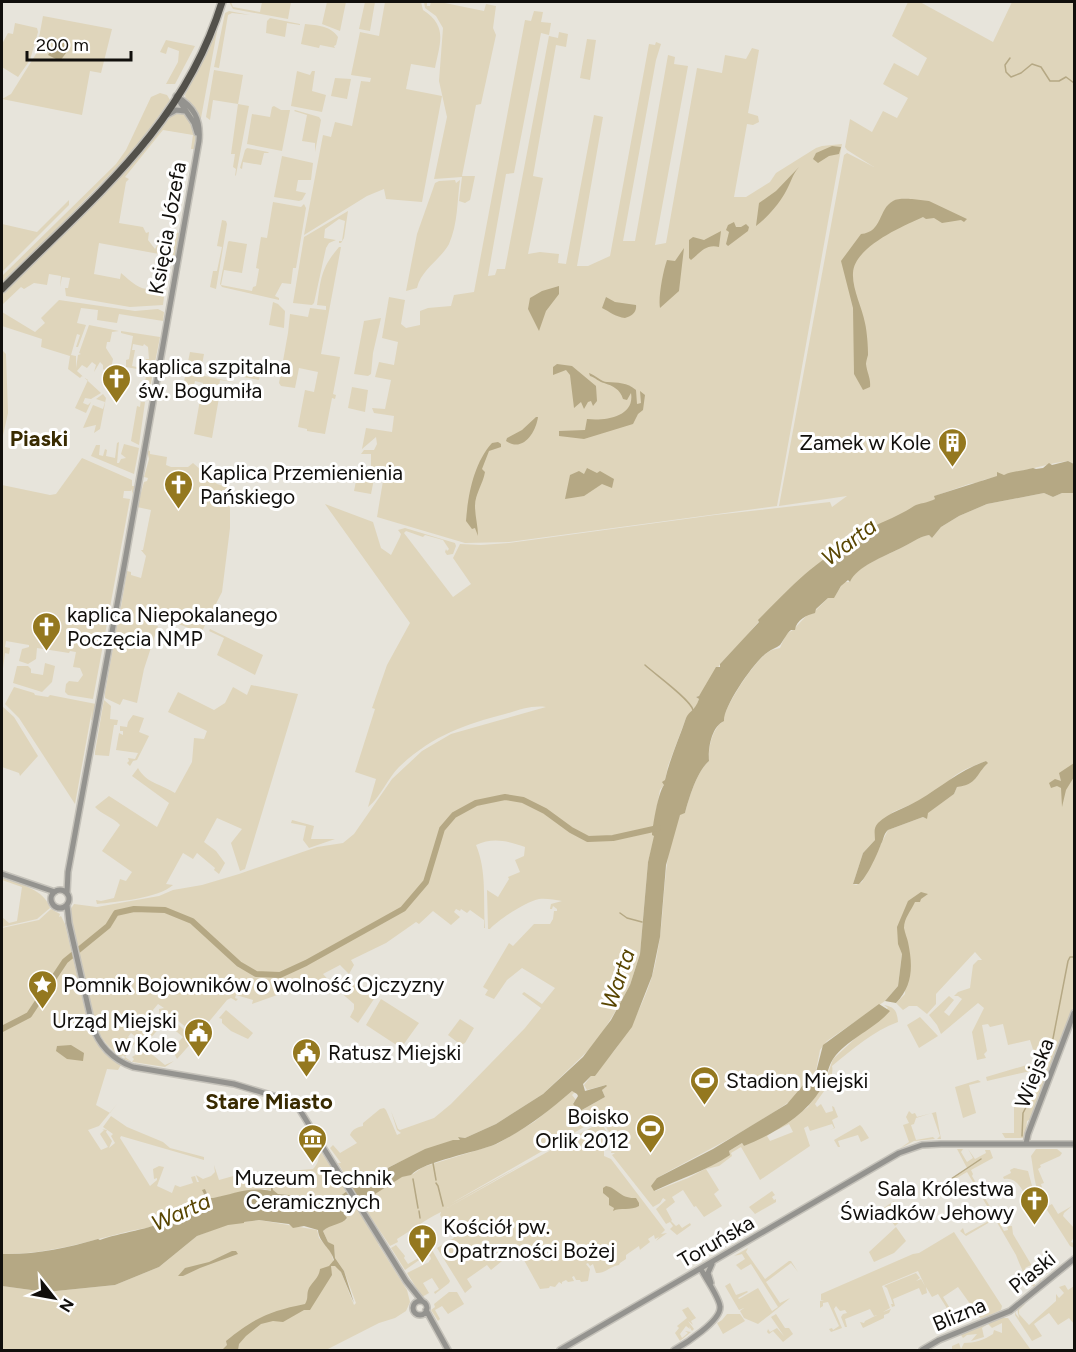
<svg xmlns="http://www.w3.org/2000/svg" width="1076" height="1352" font-family="Figtree,sans-serif">
<rect width="100%" height="100%" fill="#e7e4db"/>
<path fill="#dfd5bb" fill-rule="evenodd" d="M224 2H226L218 26 201 118V127L186 102 185 95 208 48Z
M229 2H231L233 7 260 12 262 2H291L288 19 233 9Z
M327 2H346L340 31 322 24Z
M365 2H375L370 31 359 29Z
M385 2H421L423 10C448 26 440 43 435 68L411 64 406 89 442 96 422 202 386 199 384 189 367 196 304 235 323 135 331 137 335 122 352 126 361 81 370 82 371 78 351 75 360 32 379 36Z
M424 2H427V6H430L431 2H440L484 11 486 4 496 6 493 28 496 35 481 104 476 105 462 176H475L470 200 465 203 459 201 462 177 434 179 447 117 439 81 443 28 436 16 425 8Z
M908 2H920L993 42 1012 2H1074V464L1068 461 1055 463 983 480 981 482 969 484 935 496V499L930 502C855 531 794 577 743 640 736 648 728 655 721 663 715 672 707 686 699 696L696 697 699 699 696 708 686 718 668 766 664 785 660 790 653 828 655 835 648 862 640 954 630 985 618 1007 596 1043 543 1094 496 1124 465 1138 458 1137 461 1140C423 1149 390 1166 356 1184L350 1183 338 1163H341L330 1148 333 1145 340 1153 357 1143 350 1135C352 1129 358 1127 363 1126V1123L380 1109 384 1108 386 1110 397 1135 401 1133 397 1130 391 1111 398 1129 400 1130 434 1118 451 1104 525 1028 541 1008 522 994 524 992 542 1004 555 988 522 968 507 980 494 999 485 995 488 990 483 987 509 943 513 946 534 924H550L553 919 554 911H557V909L553 906 552 909H550L551 904 562 901C555 900 546 898 539 899 527 901 498 920 490 929H488L487 890 498 897 509 879 508 877 520 872 515 860 524 856 525 847C508 841 493 837 476 845 487 871 483 900 485 928H484V920L470 910 467 913 461 909 460 911 456 909 454 912 460 917 451 925 433 911 419 924 416 922 386 943 351 960 354 965 349 974 340 965 323 974 334 986 313 980 307 986 308 981 280 994 252 1004 253 1000 236 995 235 998 238 999 236 1001 231 998 227 1000 197 1036 177 1020 167 1021 169 1018 167 1015 163 1020 160 1019 159 1009 164 1008 158 1004 148 1016 150 1019 148 1021 155 1027 152 1032 158 1024H161V1026L143 1047 165 1065 174 1061 165 1067 133 1062 124 1059 125 1057 132 1062 134 1059 132 1057 137 1054V1051L139 1053 141 1050 138 1047 142 1042 131 1033 128 1037 135 1043 125 1057 123 1055 121 1057C110 1049 101 1039 96 1026L72 923 70 910 74 904 97 907 159 896 173 890 202 885 239 874 317 847 343 843 354 834 392 779 422 751 451 734 546 707C532 705 519 710 505 714 463 725 432 736 399 767 387 779 381 797 368 807L376 779 355 772 375 709 372 708 387 665 410 623 325 504 373 522 381 548 391 555 400 537 401 534 398 530 405 528 455 543 456 546 453 554 447 555 445 552 446 549 447 551 449 549 443 540 425 535 423 537 406 531 404 533 453 597 471 584 453 558 460 544 481 545 509 543 715 515 830 502 832 507 847 496 779 506 844 155 847 153 874 167 847 150 845 147 850 119 872 132 883 111 897 118 908 98 883 84 894 63 918 76 927 58 892 36Z
M229 11 250 15 232 13 228 15 219 68 214 67 225 13Z
M534 11 543 12 541 22 551 23 549 35 541 33 514 173 506 174 488 276 495 275 497 269H505L549 36 558 38 559 32 568 34 566 47 556 45 533 176 543 178 528 254 540 252 559 254 558 263 566 264 594 115 603 117 577 266H588L610 256 649 44 655 45 656 42 661 44 656 60 623 241H635L668 55 675 57 674 64 688 66 655 245 666 243 697 68 722 73 725 55 746 59 752 48 759 50 748 113 758 116 759 122 753 125 747 124 734 197H746L770 182 776 173 816 148 822 146 842 144 777 506 509 542 465 543 377 517 384 475 375 474 371 494 354 491 359 466 368 468 371 466V454H361L364 450H374L377 444 376 437 362 449 366 428 392 432 394 416 374 413 372 408 385 409 391 380 375 377 379 362 394 365 398 342 382 338 389 297 405 300 401 324 406 328 420 325V311L428 308 451 306 454 295 474 292 525 20 531 21Z
M43 16 112 29 101 73 90 71 82 115 2 99 11 94 36 54Z
M270 18 300 24V25L287 23 285 37 266 33 267 21Z
M15 23 37 28 38 32 30 60 18 77 2 67V44L8 33 13 34Z
M305 24C317 25 331 26 338 37L336 45 334 46 335 48 320 45 319 48 301 44Z
M587 39 596 40 590 80 580 78Z
M166 40 195 46 175 84H166L178 62 179 51 168 47 166 54 160 52Z
M214 70 243 75 238 104 249 106 236 175 235 176 236 169 233 167 235 154H231L238 104 213 100 210 120 206 117Z
M297 71 310 75 312 71H315L312 91 326 95 322 112 291 106Z
M335 78 351 79 347 99 331 96Z
M160 93 167 95 170 100 143 138 118 166 2 285V276L116 164 126 150 151 97Z
M274 106 281 110H290L282 151 247 144 252 114 270 117 272 107Z
M295 110 319 117 321 120 315 152V143L302 141 307 115 294 111Z
M177 111 186 114 196 132 194 149H191L193 135 163 130 125 177 129 179 126 182 119 223 143 227 146 233 149 232 148 240 155 249 160 240 161 230 179 233 175 257 170 260V256L99 243 94 274 120 279 121 273C135 285 144 294 162 287L165 289 163 305 130 307 66 296 65 288H68L70 278 62 277 60 287 61 276 49 274 47 285 34 283 24 289 21 287 2 305V294L127 168 171 115Z
M247 148 268 152 269 153H264L261 165 243 162 242 169 240 168 245 150Z
M282 156 313 163 311 180H298L296 191 306 193 302 200 299 201 274 197Z
M455 180 456 183 460 180C457 201 458 224 449 244 440 260 421 270 417 288L406 291 417 234 435 183 439 181Z
M69 200V205L2 272V224L37 232Z
M273 202 301 207 304 204 306 208 296 268H293L291 284 282 283 275 296 279 298V300L222 287 220 284 228 242 229 241 247 244 242 273 224 270 221 285 252 291 253 287 256 286 259 269 256 268 261 237 267 238Z
M348 211 344 238 341 243H339V241H342L345 221 339 219 325 229 324 238 336 240 329 243 326 248 314 303 312 305 293 303 304 237Z
M222 220 226 221 227 224 216 289 210 287 213 271H217L222 247 217 246Z
M339 247H341L321 354 340 357 333 394 336 395 335 399 332 398 325 434 307 431V429L298 427 305 390 314 392 318 372 299 368 295 388 281 386 279 383 288 333 290 314 308 317 310 308 326 310V306L317 305C321 278 321 268 339 247Z
M59 300 135 311 158 309 164 312 163 321 119 314 117 323 97 320 98 310 81 308 77 323 86 325 78 347H76L80 335 77 334 71 355 76 356V368L78 355 81 354 79 353 89 325 119 331 112 332 110 342H107L106 348 113 359 108 386 103 381 107 372 103 369V365L100 362 94 372 96 365 92 362 87 368 82 365 77 371 101 393 91 399 85 398 83 403 88 405 91 402 86 413 75 408 88 380 82 376 80 378 68 369 70 356 41 347 42 339 2 326V312L35 332 45 323 41 318Z
M273 302 278 304 285 311 284 328 269 325Z
M381 318 373 353 371 374 368 376 354 374 364 321Z
M121 331 160 337 149 393H147V389L141 388H144L147 370 144 369 146 359H149L148 347 144 344 143 346 133 344 132 350H135L132 366 137 367V369L126 367V360L129 359 133 336 121 333Z
M2 343 3 351 6 354 8 413 2 440Z
M190 352 204 354 200 375 238 383 220 380 219 386H221L212 438 194 434 203 383 195 381 192 393 182 391Z
M246 362 262 365 259 380 243 377Z
M352 387 368 390 365 412 348 408Z
M103 394 106 398 100 429 94 433 96 425 83 428 93 405 103 409 105 402 96 399Z
M142 397 141 402H145L139 445 131 441 137 406 140 407 141 399H139Z
M119 442 117 463H119L121 459 126 458 121 454 124 444 139 448 134 474 91 456 96 445H100L99 455 103 456 105 449 107 450 106 456 115 458 117 443Z
M147 450 150 451V454L167 457 166 465 171 467H188L193 463 217 484 230 488V528L222 592 201 633 161 617 158 624 151 622 150 624 158 626 144 669 137 703 123 699 120 705 105 698V693L119 615 122 614 120 613 127 571 131 572V575L141 578 146 556 141 550H143L151 510 137 507 144 482 147 481 148 478 144 477 149 459Z
M82 458 132 480V486H135L132 494V489L131 491H124L123 498 130 499 93 699 68 695 65 692 66 684 69 681 78 682 83 675 80 668 73 667 76 652 70 651 69 653 37 648 36 659 28 664 19 661 22 649 29 647V645L6 641 5 647 10 648 9 654 5 653 2 676V485L50 495 56 494Z
M1044 493 1053 497 1062 493H1074V1009L1034 1113 1031 1119 1027 1121 1025 1138H1005L1002 1133H1014V1104L1027 1102 1040 1072H1026L987 1081 986 1077 1037 1062 1030 1040 1008 1045 1003 1024 990 1027 988 1024 982 1025 987 1051 984 1054 986 1058 977 1060 972 1032 984 1008 978 1003 941 1034 937 1025 929 1015 949 996 954 1000 944 1012 949 1016 962 999 958 996H954L958 992 970 988 973 965 978 960H982L975 952 936 994V1004L927 1014 917 1006H909L903 1010 896 1003 905 994 908 941 900 949 902 953 898 986 885 1001 827 1041 820 1050 814 1081C797 1086 799 1096 786 1104 745 1132 700 1154 657 1178L655 1191 688 1178 720 1161 729 1151 742 1143 744 1146 772 1132 767 1136 770 1141 793 1132 789 1124 775 1131 808 1107 825 1082 833 1059 888 1008 884 1005C895 1007 897 1011 898 1022 873 1031 853 1049 832 1066 835 1080 822 1093 815 1104L817 1107 821 1104 826 1113 833 1111 832 1106 834 1107 838 1117 832 1120 835 1128 830 1130 834 1128 832 1124 810 1131 808 1126 804 1128 810 1146 760 1180 741 1147 731 1153 732 1156 719 1166 706 1169 719 1190 714 1194 722 1206 704 1217 696 1206 694 1207 683 1190 672 1197 675 1202 666 1209 672 1220 671 1221 676 1226 679 1224 682 1228 690 1223 691 1225 677 1235 670 1229 673 1226 670 1222 666 1224 656 1209 666 1200 663 1198 660 1203 653 1207 612 1155 615 1153H611L612 1149 619 1151 618 1143 607 1129 604 1120 598 1119 457 1200 452 1203 527 1162 447 1208 601 1122 613 1143 604 1150V1156L611 1159 665 1230 661 1234 667 1233 656 1241 659 1237 655 1239 654 1235 648 1239 650 1242 641 1249 640 1250 639 1246 626 1255V1259L620 1263 619 1265C611 1266 604 1274 596 1273L593 1264 590 1266 588 1263 586 1264 590 1269 588 1281 581 1282 580 1280H576L574 1276 572 1277 574 1281 568 1282 566 1280 562 1282V1284L559 1282 555 1287 550 1286 549 1288 540 1289 520 1253 517 1255V1259L512 1253 491 1270 487 1265 467 1279 472 1287 465 1293 437 1248 454 1238 440 1215 441 1212C423 1221 414 1229 397 1239L398 1242 390 1246 364 1207 362 1203 364 1200 401 1177 413 1174 423 1167 497 1144 534 1122 572 1091 575 1092 572 1095 576 1100 573 1103 580 1111 605 1097 602 1090 606 1085 587 1090 584 1085 591 1076H595C600 1066 610 1057 617 1047 635 1021 650 991 656 960 667 911 660 861 680 814L685 813C689 798 697 771 709 761 708 750 711 735 718 726 721 721 722 725 723 719 728 702 755 659 770 651 773 649 774 650 780 648L786 634 793 630 809 613 812 614 828 598 834 597 844 582H850C855 567 885 556 899 549 910 544 917 537 929 535L932 538 941 527 959 516 987 504ZM986 761 987 763C978 774 972 785 957 787L954 794 927 813V819L923 817 888 830 862 882 856 885 853 884 863 853 875 840V830L893 812 917 802 947 784C954 772 974 766 986 761Z
M210 629 263 655 255 675 217 655 224 638 209 631Z
M45 663 55 666 52 682 42 692 13 683 17 666H28L31 669V673L43 675Z
M251 685 298 694 245 869 240 871 231 843 242 829 217 818 204 842 216 851 225 863 219 874 214 870 215 868 197 853 193 859 183 853 166 884 173 885C159 898 116 902 97 904L96 900 101 901 114 898 120 879 126 881 132 872 102 851 120 825C113 817 102 815 95 807L109 796 157 827 169 803 132 776 138 768C146 783 161 784 175 793L192 762 194 738 204 739 207 731 168 712 178 692 214 710 225 703 233 687 247 695Z
M14 687 34 693 35 695 48 697 50 695 96 704 93 720H91L92 710 75 804 19 718 5 704Z
M104 700 111 706 110 719 118 720 117 725H114L109 756 95 755V752Z
M2 706 14 717 38 756 20 776 19 773 2 767Z
M133 715 144 718 139 732 149 736 137 760 133 761 130 766 127 763 129 761 128 758 135 759 138 753 116 750 119 733 123 735V731H120V726L127 727 128 722Z
M292 820 314 826 311 839H335L309 848 303 840 306 826 291 823Z
M2 878C19 883 45 890 50 908L37 919 2 927V917L9 923 17 921 22 887 2 880Z
M51 909 60 914 59 917 61 916 65 924 90 1031 103 1052 121 1065 118 1070 107 1069 96 1105 110 1113 117 1104 99 1126 88 1130 101 1150 108 1147 100 1134 104 1130 102 1129 107 1130 106 1132 112 1141 109 1148 115 1143 111 1136 113 1134 103 1127 111 1116 127 1127 163 1142 170 1148 204 1157V1160L121 1136 120 1138 150 1186 157 1180V1178L154 1179 153 1169 159 1166 164 1167 157 1186 172 1193 175 1185 180 1187 193 1183 191 1177 195 1176 197 1182H199L196 1175 203 1179 211 1176 215 1172 214 1165 219 1180 237 1175 313 1169C323 1157 318 1153 310 1139L314 1138 321 1152 347 1191 339 1197 332 1196 315 1200 311 1197 278 1194 273 1191 272 1178V1191L265 1189 213 1198H209L205 1189 204 1191 207 1200 173 1213 171 1210 166 1212 165 1220C154 1229 140 1228 126 1232 86 1242 44 1255 2 1254V928L39 920Z
M346 979 374 996V999L358 1023 350 1017 354 1009V1004L339 991Z
M381 999 419 1023 401 1048 366 1025Z
M226 1010 253 1033 248 1039 231 1031 222 1023V1019L219 1018Z
M920 1017 938 1036 919 1048 907 1025Z
M460 1019 474 1028 465 1043 461 1045 448 1035Z
M178 1024 194 1040 177 1059 175 1055 177 1050 173 1048 183 1037 171 1027 167 1028 170 1025Z
M978 1080 981 1082 969 1085 976 1113 963 1118 955 1087Z
M909 1111 912 1114 915 1113 917 1117 936 1112 941 1139H937L940 1136 932 1113 916 1118 914 1124 911 1125 916 1140 933 1137 935 1139 914 1141 899 1149 909 1142 903 1125 909 1123 906 1117Z
M860 1125 862 1127 869 1138 861 1142 858 1135 838 1141 840 1147H838L834 1140Z
M957 1149H963L961 1152 967 1162 973 1158 968 1149 975 1159 986 1153 985 1150H990L993 1158 971 1170 973 1174 972 1176 992 1210 990 1211 967 1172 938 1189H935L967 1168Z
M1036 1149H1057L1062 1153 1060 1156 1040 1165 1041 1167 1038 1169 1044 1183 1041 1184 1045 1198H1048L1046 1202C1034 1194 1034 1170 1031 1156Z
M1014 1168 1028 1171 1035 1197 1030 1202C1022 1192 1018 1176 1004 1179L1003 1177 1011 1173 1010 1170Z
M772 1191 775 1195 772 1197 774 1200 776 1199V1202L755 1214 749 1207Z
M894 1201 904 1218 895 1226 882 1209Z
M1052 1204 1058 1214 1072 1206 1064 1213 1063 1216 1074 1228V1237L1071 1242 1074 1243V1248L1070 1246 1047 1210 1048 1206Z
M357 1207 379 1243 378 1244 407 1290 410 1302 406 1311 395 1318 379 1323 326 1350H2V1286L46 1292 115 1285 159 1267 197 1236 228 1224 259 1220 317 1230 319 1238 331 1252 334 1263 341 1272 354 1305 356 1303 344 1271 335 1258 334 1246 328 1242 323 1231 329 1226 347 1219 345 1215Z
M996 1217 1004 1231 1008 1230 1007 1226H1012L1013 1234 1041 1281 1037 1284 1040 1281 1031 1265 1025 1268 1035 1285 1034 1287C1025 1279 1020 1265 1016 1255L995 1219 966 1236 960 1231 963 1228 965 1234Z
M896 1227 906 1241 894 1253 874 1262 869 1252Z
M954 1232 1002 1306 1001 1310 981 1319 958 1287 943 1297 956 1318 947 1324 945 1323 953 1318 938 1294 932 1297 926 1287 927 1293 922 1295 919 1288 893 1299 895 1306 892 1307 891 1304H893L887 1288 884 1286 916 1273 920 1278 916 1281 921 1279 925 1286 918 1271 882 1286 890 1308 883 1312 891 1309 889 1313 884 1315V1318L863 1328 860 1322 864 1323 865 1321 877 1315 874 1316 870 1309 845 1319 847 1327H845L841 1317 843 1314 847 1313 845 1310 840 1311 836 1306 834 1309 842 1328 831 1332 829 1329 832 1328 833 1330 839 1326 828 1302 823 1303V1306L820 1308V1301L824 1300H821V1294L913 1254 919 1253Z
M396 1245 405 1256 404 1258 408 1264 432 1250 450 1281 449 1283 435 1294 434 1292 439 1289 432 1278 423 1283 429 1293 422 1297 407 1273 429 1262V1261L431 1259 430 1256H425L405 1270 391 1248Z
M748 1248 746 1252 765 1279 789 1261H791L798 1272 791 1263 766 1282 780 1303 790 1298C780 1307 771 1314 758 1324L744 1318 740 1311 744 1308 739 1310 725 1286 730 1283 736 1295 747 1291 748 1292 738 1298 739 1299 758 1288 772 1311 778 1307 751 1264 741 1270 736 1265 745 1259 742 1254 734 1256Z
M1065 1285 1068 1290 1074 1286V1324L1069 1318 1058 1325 1049 1313 1034 1324 1042 1336 1032 1341 1015 1315 1016 1310V1314L1019 1318 1017 1308 1024 1303 1025 1304 1019 1310V1314L1029 1325 1056 1301V1294L1059 1298 1064 1293 1059 1287Z
M449 1292H457L464 1304 448 1314 442 1306 435 1310 440 1319 438 1321 431 1310 435 1307 434 1304Z
M688 1307 696 1318 691 1321 693 1325 688 1321 694 1329 692 1331 689 1326 690 1329 686 1326 680 1334 682 1338 688 1333 685 1331 691 1332 680 1341 675 1333 679 1328 677 1326 687 1318 682 1310Z
M727 1314H740L745 1321 723 1334 717 1323 722 1320Z
M776 1314 785 1328H789L793 1334 783 1342 773 1331 769 1334 767 1332 768 1329 770 1332 777 1328 784 1336 771 1317Z
M1002 1318H1008L1031 1350 952 1349V1346L959 1343 961 1349 964 1343C975 1343 984 1340 993 1334L994 1330 1002 1333V1323L992 1328 988 1324 982 1328 984 1337 971 1341 977 1334 967 1335 963 1338 961 1335 963 1333Z"/>
<path fill="#b5a884" d="M58 39 67 44 66 53 60 61 48 55Z
M832 146 841 147 839 154 829 156 818 163 813 159 816 153Z
M799 167C792 175 791 183 785 193 778 205 767 218 756 226L759 203 776 191Z
M912 199 929 201 967 219 964 222 961 220 942 223 934 218 926 219 923 217C903 226 854 247 853 273 852 289 862 307 865 323 867 332 868 346 868 355 867 358 866 362 866 364 867 373 871 378 870 387L863 390 854 374 853 308 841 261 861 234C883 232 878 209 893 201 898 198 907 199 912 199Z
M734 222 736 227H741L746 224 749 227 748 231 728 246 726 244 729 232 726 230 728 225Z
M721 231 719 247C706 244 701 252 691 260L689 258V240L693 237 704 240Z
M684 248 679 291 660 308C658 298 663 271 667 260L675 261Z
M559 286V294L546 311 539 331 528 309 530 298 542 291Z
M606 297 615 302 636 305C637 313 631 316 625 318 616 317 610 312 602 308Z
M557 364 572 366 596 386 597 401 593 406 591 401 588 402 584 409 581 402 574 408 570 375 566 370 553 375V367Z
M589 373C595 375 602 382 607 382 618 383 627 382 636 390L637 404 641 403 640 391 645 395 643 410 638 414 633 424 584 439 559 436V431L585 430 587 419C605 421 635 417 631 393L627 400 623 399C620 389 613 386 604 383 599 382 596 378 590 376Z
M536 417H538C536 432 523 453 506 441L507 438 522 430Z
M498 442 501 444V447L489 451 482 469 485 472C483 484 475 494 475 506 475 516 478 526 478 536L475 528 472 529 466 521C468 494 474 463 492 443Z
M1068 461 1074 464V493H1062L1053 497 1044 493 987 504 959 516 941 527 932 538 929 535C918 537 910 544 899 549 885 556 856 567 850 582L848 580 841 586 834 598H828L816 609 815 613C807 615 796 620 795 630H791C786 634 784 640 780 645 776 648 772 649 768 652 755 660 723 707 724 721 711 727 708 749 709 761 697 771 689 798 685 813L680 815 666 865 660 937 652 976 632 1027 595 1076H591L583 1084 585 1091 606 1085 607 1086 602 1090 605 1097 580 1111 573 1104 578 1096 577 1094 572 1091C548 1112 524 1130 496 1144 475 1153 424 1161 411 1175L402 1177 348 1211 345 1215 347 1218C342 1225 330 1224 323 1231L328 1242 334 1245 335 1258 344 1271 354 1303 341 1272 335 1266H331L332 1275 310 1310H304L283 1322 273 1321 261 1324 246 1336 239 1344 238 1350H222L227 1345 226 1341C254 1318 270 1311 305 1304 309 1298 306 1294 309 1288 313 1281 319 1278 320 1269L329 1266 334 1260C331 1248 319 1243 318 1230L304 1226 293 1228 289 1224 273 1222 259 1220 244 1222V1223L228 1225 197 1236 159 1267 115 1285 46 1292 2 1286V1254C34 1255 67 1248 98 1239L100 1240C118 1233 154 1229 165 1220L166 1212 171 1210 173 1212C178 1210 198 1202 207 1200L202 1190 205 1189 209 1198H213C233 1194 251 1186 271 1191V1178L273 1190 278 1194 311 1197 315 1200 332 1196 339 1197 347 1191 351 1183 356 1184 425 1149 453 1140H460L458 1137 465 1138 496 1124 543 1094 583 1057 611 1020 630 985 640 954 648 862 654 836 652 835C653 824 658 793 664 785L662 782 665 780C670 758 679 739 686 718 689 711 695 711 699 699L696 697 699 696 716 667H720V664L759 622 758 620C787 591 816 559 853 542 860 539 864 532 871 528 886 520 901 515 914 506 919 503 928 503 935 499L934 496 997 476V472L1004 475C1012 471 1023 471 1033 468L1036 469 1043 468 1049 463 1052 465Z
M587 468 597 473 600 471 614 479 612 488 602 484 584 496 565 499 570 475 579 471 584 474Z
M986 761 988 763C976 774 977 785 957 787L954 794 928 813 927 819 923 817 888 830C883 835 884 839 881 844 877 855 867 877 859 884H853L863 853 875 840C875 834 873 828 878 823 889 812 906 808 919 800 941 787 960 770 986 761Z
M1074 763V777L1066 790 1062 807 1061 788 1057 786 1051 788 1049 783 1055 779 1061 781 1059 773Z
M921 892 928 894 921 899 920 902H915C911 911 904 918 904 928 905 933 907 938 908 942 913 966 913 985 896 1003L885 1001 898 986 902 954 898 944 897 927 908 901Z
M879 1004 890 1011C874 1030 848 1038 833 1059 827 1068 827 1080 821 1089 804 1117 773 1134 744 1146L742 1143 729 1151 730 1155C706 1171 679 1179 654 1191L651 1186 657 1178 713 1149 787 1104 804 1084 805 1078 814 1080 823 1045Z
M71 1045 84 1053 83 1061 67 1059 56 1051 57 1046Z
M606 1186C618 1188 620 1199 636 1198L639 1203V1206C631 1211 620 1207 613 1211L614 1208 609 1205V1198L603 1193V1188Z
M232 1251H236L238 1254 200 1268 183 1276H178L185 1268 209 1262Z"/>
<g fill="none" stroke-linecap="round" stroke-linejoin="round">
<path stroke="#b5a884" stroke-width="1.5" d="M1010 58 1005 65 1006 72 1011 77 1021 73 1032 64 1041 67 1050 81H1059L1066 77 1074 83
M645 665C656 675 691 700 693 710
M620 913 627 918 642 922
M1022 1136 1023 1113 1034 1092 1050 1054 1068 961 1070 957H1074
M433 1163 436 1180
M413 1179 418 1208
M436 1183 438 1186 443 1206
M936 1189 981 1159
M419 1211 420 1218"/>
<path stroke="#b5a884" stroke-width="6" d="M2 1029 29 1015 65 961 108 926 116 913 134 909 165 910 192 921 239 964 256 974 280 975 306 963 403 909 426 882 442 829 454 815 476 803 505 797 523 800 545 811 571 830 588 839 613 838 658 828"/>
<defs>
<path id="tertiary" d="M178 99 194 123 197 133
M167 115 176 110 185 111
M2 874 55 892
M51 899a9 9 0 1 1 18 0a9 9 0 1 1-18 0Z
M67 893 68 872 125 561 199 141C201 119 194 107 176 96
M67 905 69 923 92 1024C98 1045 113 1060 133 1067L234 1084 284 1099 298 1107 406 1281 422 1301
M1026 1144 1028 1134 1074 1013
M711 1283 708 1273 712 1264
M413 1308a7 7 0 1 1 14 0a7 7 0 1 1-14 0Z
M426 1310 448 1350
M560 1350 899 1153 922 1145 941 1144H1074
M674 1350C685 1344 721 1321 720 1307 720 1298 705 1278 701 1269
M922 1350 939 1340 1010 1311 1074 1259"/>
<path id="primary" d="M2 289C91 199 183 128 222 2"/>
</defs>
<use href="#tertiary" stroke="#c5c2ba" stroke-width="8"/>
<use href="#primary" stroke="#c5c2ba" stroke-width="10"/>
<use href="#tertiary" stroke="#94938f" stroke-width="5"/>
<use href="#primary" stroke="#53514b" stroke-width="7"/>
</g>
<defs>
<symbol id="church-pin" viewBox="-11 -11 22 30"><path d="M0 17L-7.5 6A9.5 9.5 0 1 1 7.5 6Z" fill="#94781f" stroke="#fff"/><path d="M-1.2-6h2.4v3.5h3.3v2.4h-3.3V6h-2.4V-.1h-3.3v-2.4h3.3Z" fill="#fff"/></symbol>
<symbol id="building-pin" viewBox="-11 -11 22 30"><path d="M0 17L-7.5 6A9.5 9.5 0 1 1 7.5 6Z" fill="#94781f" stroke="#fff"/><path d="M-4-6H4V6H1V3H-1V6H-4ZM-2.5-4.3h1.7v1.8h-1.7ZM.8-4.3h1.7v1.8H.8ZM-2.5-1h1.7V.8h-1.7ZM.8-1h1.7V.8H.8Z" fill="#fff"/></symbol>
<symbol id="sight-pin" viewBox="-11 -11 22 30"><path d="M0 17L-7.5 6A9.5 9.5 0 1 1 7.5 6Z" fill="#94781f" stroke="#fff"/><path d="M0-6L1.8-2.2L6-1.7L2.9 1.2L3.7 5.4L0 3.3L-3.7 5.4L-2.9 1.2L-6-1.7L-1.8-2.2Z" fill="#fff"/></symbol>
<symbol id="civic-pin" viewBox="-11 -11 22 30"><path d="M0 17L-7.5 6A9.5 9.5 0 1 1 7.5 6Z" fill="#94781f" stroke="#fff"/><path d="M-.6-6.5H3V-4.5H.6V-3L4-1V1h2V6H-6V1h2V-1L-.6-3ZM-1.2 2.5V6h2.4V2.5Z" fill="#fff"/></symbol>
<symbol id="stadium-pin" viewBox="-11 -11 22 30"><path d="M0 17L-7.5 6A9.5 9.5 0 1 1 7.5 6Z" fill="#94781f" stroke="#fff"/><path d="M0-5a6.5 5 0 1 0 0 10a6.5 5 0 1 0 0-10ZM-3.5-1.8h7v3.6h-7Z" fill="#fff"/></symbol>
<symbol id="museum-pin" viewBox="-11 -11 22 30"><path d="M0 17L-7.5 6A9.5 9.5 0 1 1 7.5 6Z" fill="#94781f" stroke="#fff"/><path d="M0-6L6-3V-2H-6V-3ZM-5-1h2V3h-2ZM-1-1h2V3h-2ZM3-1h2V3H3ZM-6 4H6V6H-6Z" fill="#fff"/></symbol>
</defs>
<g fill-rule="evenodd">
<use href="#church-pin" x="100" y="362" width="33" height="45"/>
<use href="#building-pin" x="936" y="426" width="33" height="45"/>
<use href="#church-pin" x="162" y="468" width="33" height="45"/>
<use href="#church-pin" x="30" y="610" width="33" height="45"/>
<use href="#sight-pin" x="26" y="968" width="33" height="45"/>
<use href="#civic-pin" x="182" y="1016" width="33" height="45"/>
<use href="#civic-pin" x="290" y="1036" width="33" height="45"/>
<use href="#stadium-pin" x="688" y="1064" width="33" height="45"/>
<use href="#stadium-pin" x="634" y="1112" width="33" height="45"/>
<use href="#museum-pin" x="296" y="1122" width="33" height="45"/>
<use href="#church-pin" x="1018" y="1184" width="33" height="45"/>
<use href="#church-pin" x="406" y="1222" width="33" height="45"/>
</g>
<g text-anchor="middle" dominant-baseline="central" stroke-width="6" stroke-linejoin="round" paint-order="stroke">
<g font-size="21" fill="#110f0c" stroke="#fff">
<text transform="translate(167 228) rotate(-80)">Księcia Józefa</text>
<text transform="translate(1034 1073) rotate(-69)">Wiejska</text>
<text transform="translate(716 1241) rotate(-30)">Toruńska</text>
<text transform="translate(1032 1272) rotate(-39)">Piaski</text>
<text transform="translate(959 1314) rotate(-23)">Blizna</text>
</g>
<g font-size="21" fill="#110f0c" stroke="#fff" text-anchor="start">
<text x="138" y="366">kaplica szpitalna<tspan x="138" dy="24">św. Bogumiła</tspan></text>
<text x="931" y="442" text-anchor="end">Zamek w Kole</text>
<text x="200" y="472">Kaplica Przemienienia<tspan x="200" dy="24">Pańskiego</tspan></text>
<text x="67" y="614">kaplica Niepokalanego<tspan x="67" dy="24">Poczęcia NMP</tspan></text>
<text x="63" y="984">Pomnik Bojowników o wolność Ojczyzny</text>
<text x="177" y="1020" text-anchor="end">Urząd Miejski<tspan x="177" dy="24">w Kole</tspan></text>
<text x="328" y="1052">Ratusz Miejski</text>
<text x="726" y="1080">Stadion Miejski</text>
<text x="629" y="1116" text-anchor="end">Boisko<tspan x="629" dy="24">Orlik 2012</tspan></text>
<text x="313" y="1177" text-anchor="middle">Muzeum Technik<tspan x="313" dy="24">Ceramicznych</tspan></text>
<text x="1014" y="1188" text-anchor="end">Sala Królestwa<tspan x="1014" dy="24">Świadków Jehowy</tspan></text>
<text x="443" y="1226">Kościół pw.<tspan x="443" dy="24">Opatrzności Bożej</tspan></text>
</g>
<g font-size="22" font-weight="bold" fill="#392b01" stroke="#fff">
<text x="39" y="438">Piaski</text>
<text x="269" y="1101">Stare Miasto</text>
</g>
<g font-size="22" font-style="italic" fill="#584501" stroke="#fff">
<text transform="translate(849 542) rotate(-37)">Warta</text>
<text transform="translate(618 979) rotate(-71)">Warta</text>
<text transform="translate(181 1212) rotate(-24)">Warta</text>
</g>
</g>
<rect width="1076" height="1352" fill="none" stroke="#110f0c" stroke-width="6"/>
<g transform="translate(54 1298) rotate(121)" stroke="#ffffff" stroke-width="4.5" paint-order="stroke">
<path d="M0-4.5L10 22L0 15L-10 22Z" fill="#110f0c"/>
<text y="-9" font-size="16" font-weight="bold" text-anchor="middle" fill="#110f0c">N</text>
</g>
<path d="M27 51v9h104v-9" fill="none" stroke="#110f0c" stroke-width="3"/>
<text x="36" y="51" font-size="18" fill="#110f0c" stroke="#ffffff" stroke-width="4.5" paint-order="stroke">200 m</text>
</svg>
